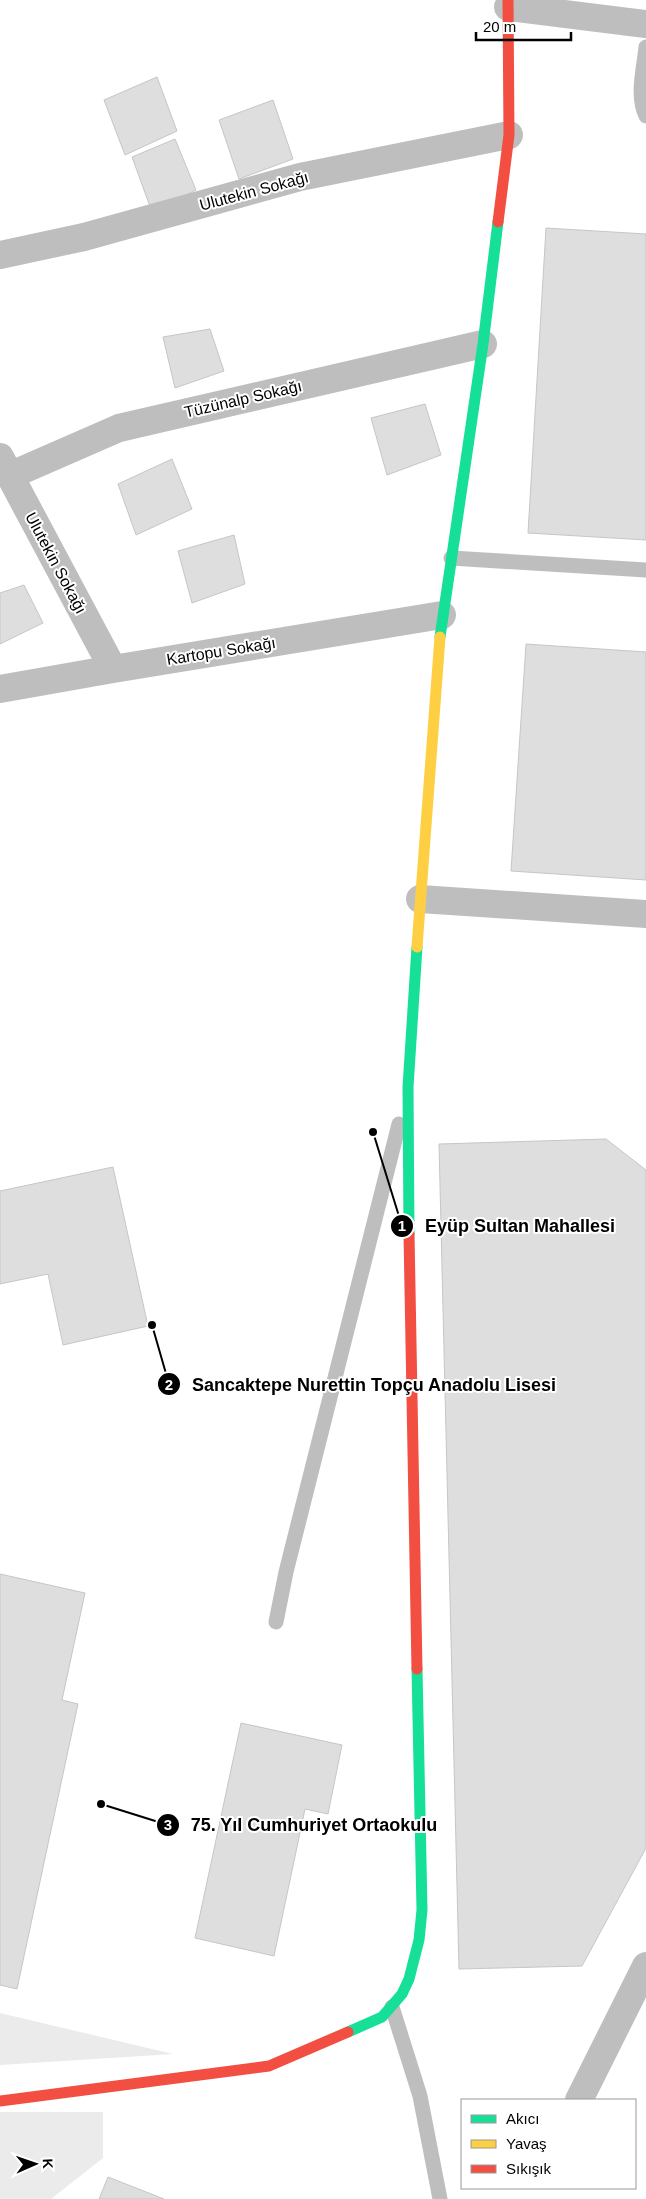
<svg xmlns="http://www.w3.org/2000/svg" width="646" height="2199" font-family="Helvetica,sans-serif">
<rect width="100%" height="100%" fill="#fff"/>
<path fill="#ebebeb" d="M0 2013 173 2054 0 2065Z
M0 2112H103V2158L51 2199H0Z"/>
<path fill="#dedede" stroke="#c6c6c6" d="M157 77 177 131 125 155 104 100Z
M273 100 293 159 239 179 219 120Z
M175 139 196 190 152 212 132 157Z
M546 228 646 234V540L528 533Z
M210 329 224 371 175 388 163 337Z
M425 404 441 455 387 475 371 418Z
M172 459 192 509 136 535 118 484Z
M234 535 245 584 192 603 178 551Z
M24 585 43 623 0 644V593Z
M526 644 646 652V880L511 871Z
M606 1139 646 1170V1848L582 1966 459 1969 439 1144Z
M113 1167 148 1326 63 1345 48 1274 0 1284V1191Z
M0 1574 85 1593 62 1700 78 1704 17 1989 0 1985Z
M241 1723 342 1745 328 1814 305 1809 274 1956 195 1938Z
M108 2177 164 2199H99Z"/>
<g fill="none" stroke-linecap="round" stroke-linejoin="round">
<path stroke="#bebebe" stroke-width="15" d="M646 47C644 68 636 96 646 116
M451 558 646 570
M276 1622 286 1572 399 1124
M392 2007 420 2096 440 2199"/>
<path stroke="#bebebe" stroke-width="28" d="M508 7 646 24
M0 255 84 237 300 177 509 135
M0 457 113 669
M9 476 119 428 483 344
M0 689 113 669 442 615
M420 899 646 914
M579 2100 646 1966"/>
<path stroke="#16e098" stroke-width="11" d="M440 637 483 344 498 222
M409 1234 408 1087 417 947
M348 2032 382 2017 402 1994 409 1979 419 1940 422 1910 417 1669"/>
<path stroke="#ffcf43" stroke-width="11" d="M417 947 440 637"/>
<path stroke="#f24e42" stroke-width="11" d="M498 222 509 135 508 0
M409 1234 417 1669
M0 2101 269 2066 348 2032"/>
</g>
<g text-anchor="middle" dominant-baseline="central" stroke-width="4" stroke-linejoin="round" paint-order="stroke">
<g font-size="16" fill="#000" stroke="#fff">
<text transform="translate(254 191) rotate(-15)">Ulutekin Sokağı</text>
<text transform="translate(243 399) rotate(-13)">Tüzünalp Sokağı</text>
<text transform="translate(56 563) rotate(62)">Ulutekin Sokağı</text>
<text transform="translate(221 651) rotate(-9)">Kartopu Sokağı</text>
</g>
</g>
<path fill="none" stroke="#000" stroke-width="2" d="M373 1132L402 1226M152 1325L169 1384M101 1804L168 1825"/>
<g fill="#000" stroke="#fff" stroke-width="2">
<circle cx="373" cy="1132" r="5"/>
<circle cx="152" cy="1325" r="5"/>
<circle cx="101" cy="1804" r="5"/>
<circle cx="402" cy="1226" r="12"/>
<circle cx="169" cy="1384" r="12"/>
<circle cx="168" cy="1825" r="12"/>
</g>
<g font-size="15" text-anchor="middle" font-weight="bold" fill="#fff">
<text x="402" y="1231">1</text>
<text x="169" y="1390">2</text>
<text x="168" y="1830">3</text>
</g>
<g font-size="18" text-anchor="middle" font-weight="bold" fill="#000" stroke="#fff" stroke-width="4" stroke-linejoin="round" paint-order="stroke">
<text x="520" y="1232">Eyüp Sultan Mahallesi</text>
<text x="374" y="1391">Sancaktepe Nurettin Topçu Anadolu Lisesi</text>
<text x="314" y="1831">75. Yıl Cumhuriyet Ortaokulu</text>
</g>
<rect x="461" y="2099" width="175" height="90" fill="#ffffff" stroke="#999999"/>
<rect x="471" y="2115" width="25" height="8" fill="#16e098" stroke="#999999"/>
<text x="506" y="2124" font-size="15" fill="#000000">Akıcı</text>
<rect x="471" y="2140" width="25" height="8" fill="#ffcf43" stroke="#999999"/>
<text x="506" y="2149" font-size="15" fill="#000000">Yavaş</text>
<rect x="471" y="2165" width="25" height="8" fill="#f24e42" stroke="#999999"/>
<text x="506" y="2174" font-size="15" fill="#000000">Sıkışık</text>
<g transform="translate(35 2164) rotate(88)" stroke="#ffffff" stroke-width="4" paint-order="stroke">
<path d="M0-4L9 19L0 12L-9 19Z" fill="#000000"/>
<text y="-8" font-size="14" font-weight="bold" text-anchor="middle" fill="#000000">K</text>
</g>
<path d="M476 32v8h95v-8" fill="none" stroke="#000000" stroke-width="2.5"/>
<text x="483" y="32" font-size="15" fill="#000000" stroke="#ffffff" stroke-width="4" paint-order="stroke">20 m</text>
</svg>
